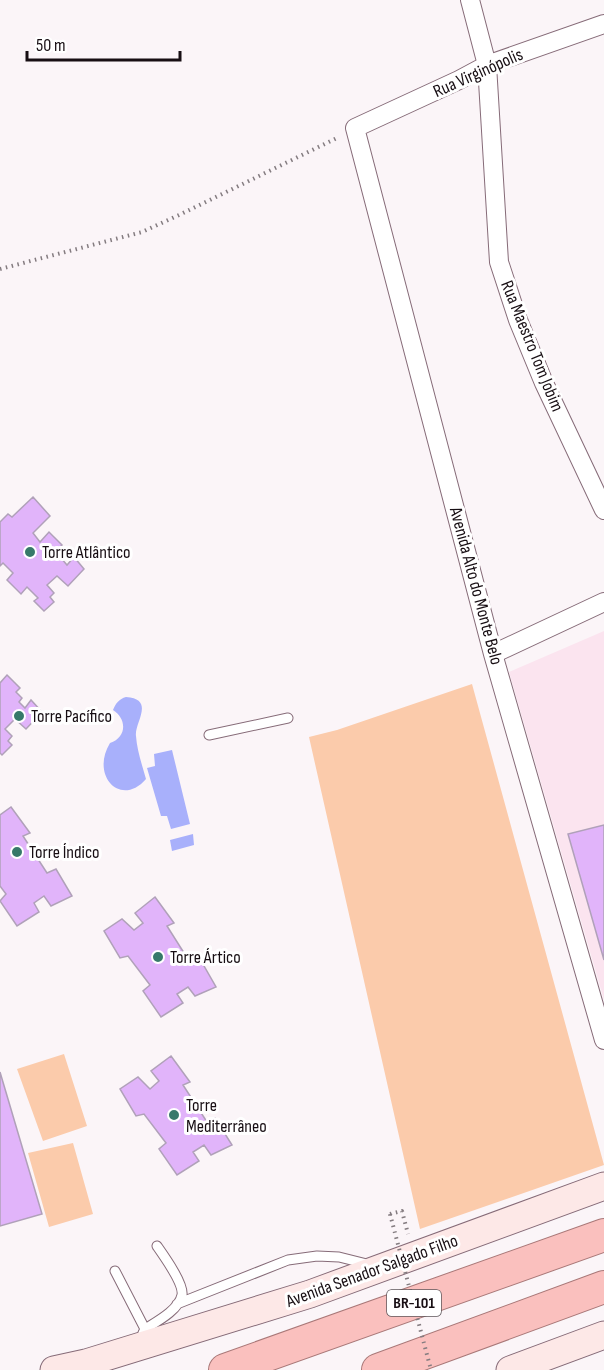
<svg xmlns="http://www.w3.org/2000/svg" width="604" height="1370" font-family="'Sofia Sans Condensed',sans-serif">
<rect width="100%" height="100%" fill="#fbf5f8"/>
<path fill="#fbe4ef" d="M604 631V1000L509 672Z"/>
<path fill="#fbcbab" d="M472 684 604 1165 420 1229 309 737 337 730Z
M64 1054 87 1126 43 1141 17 1069Z
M73 1143 93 1214 49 1227 28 1153Z"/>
<path fill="#a8b0fb" d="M126 697C156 699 134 723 136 736 137 750 142 765 146 779 121 808 90 776 110 743 127 737 127 719 113 710 116 703 119 699 126 697Z
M172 750 190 824 171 829 167 816H161L147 768 155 766 154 754Z
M193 834 194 845 172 851 170 840Z"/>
<path fill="#e1b4fa" stroke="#b0a1b9" stroke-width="1.5" d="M33 497 50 516 33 533 40 542 49 532 62 545 58 549 64 555 61 558 67 565 74 557 84 569 68 586 57 576 47 585 54 593 50 597 54 602 44 611 34 601 38 598 27 587 21 594 7 580 13 573 3 563 0 566V522L8 514 12 517Z
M7 675 20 688 16 692 22 698 19 702 25 708 31 700 42 712 26 729 15 719 5 729 12 736 8 741 12 745 2 755 0 753V683Z
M11 807 30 833 23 836 47 873 56 869 72 896 51 906 44 896 34 903 39 912 17 926 0 901 6 894 0 886V815Z
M604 825V960L568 834Z
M155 897 174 923 167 926 191 964 200 959 216 987 195 996 188 987 177 994 183 1003 161 1017 143 991 150 985 128 956 120 958 104 931 122 919 134 930 143 923 135 913Z
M171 1056 190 1082 183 1085 207 1122 215 1118 232 1145 211 1155 204 1145 193 1152 199 1161 177 1175 159 1149 166 1143 144 1114 136 1116 120 1089 138 1077 150 1089 159 1081 151 1071Z
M0 1072 42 1214 0 1226Z"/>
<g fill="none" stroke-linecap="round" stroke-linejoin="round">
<defs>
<path id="service" d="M209 735 288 718
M115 1271 145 1329 143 1333
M177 1304 288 1260 317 1256 339 1257 371 1265
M145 1329C156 1322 179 1310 182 1295 184 1284 164 1256 157 1246"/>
<path id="minor" d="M470 0 487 65 499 262 518 320 544 383 604 510
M604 24 487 65 459 80 355 128 493 654 604 1040
M493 654 604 602"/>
<path id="secondary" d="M54 1370 86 1363 310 1294 604 1186
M510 1370 604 1335"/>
<path id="trunk" d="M225 1370 604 1235
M378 1370 604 1287"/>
</defs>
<use href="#service" stroke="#866b78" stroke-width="11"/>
<use href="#minor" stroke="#866b78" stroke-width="20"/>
<use href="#secondary" stroke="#866b78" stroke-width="29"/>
<use href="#trunk" stroke="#a97878" stroke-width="34"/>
<path stroke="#847c80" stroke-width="4" stroke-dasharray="1.5 4.5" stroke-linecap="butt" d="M0 269 142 232 179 215 339 137
M390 1214 402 1211 408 1234"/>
<use href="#service" stroke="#fff" stroke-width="9"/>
<use href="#minor" stroke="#fff" stroke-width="18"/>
<use href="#secondary" stroke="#fde8e7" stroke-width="27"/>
<use href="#trunk" stroke="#fac0be" stroke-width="32"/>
<path stroke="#847c80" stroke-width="4" stroke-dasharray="1.5 4.5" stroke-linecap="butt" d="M390 1214 431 1370"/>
</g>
<g fill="#37796a" stroke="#fff" stroke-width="2">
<circle cx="30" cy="552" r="6"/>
<circle cx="19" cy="716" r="6"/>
<circle cx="17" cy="852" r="6"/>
<circle cx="158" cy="957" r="6"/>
<circle cx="174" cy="1115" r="6"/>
</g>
<g text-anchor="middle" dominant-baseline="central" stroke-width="6" stroke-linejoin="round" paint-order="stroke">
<rect fill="#fff" stroke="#5d565a" stroke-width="1.5" x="387" y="1290" width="54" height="26" rx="4.5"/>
<g font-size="16" font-weight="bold" fill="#170e13">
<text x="414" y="1303">BR-101</text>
</g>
<g font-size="18" fill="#170e13" stroke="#fff">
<text transform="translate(478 73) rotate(-24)">Rua Virginópolis</text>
<text transform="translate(532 346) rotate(68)">Rua Maestro Tom Jobim</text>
<text transform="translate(476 586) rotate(75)">Avenida Alto do Monte Belo</text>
<text transform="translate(372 1271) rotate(-20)">Avenida Senador Salgado Filho</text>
</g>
<g font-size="18" fill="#170e13" stroke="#fff" text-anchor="start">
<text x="42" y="552">Torre Atlântico</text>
<text x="31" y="716">Torre Pacífico</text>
<text x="29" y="852">Torre Índico</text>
<text x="170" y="957">Torre Ártico</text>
<text x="186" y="1105">Torre<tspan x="186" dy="21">Mediterrâneo</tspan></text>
</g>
</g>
<path d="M27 51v9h153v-9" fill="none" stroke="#170e13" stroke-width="3"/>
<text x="36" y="51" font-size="18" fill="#170e13" stroke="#ffffff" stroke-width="4.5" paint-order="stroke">50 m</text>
</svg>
